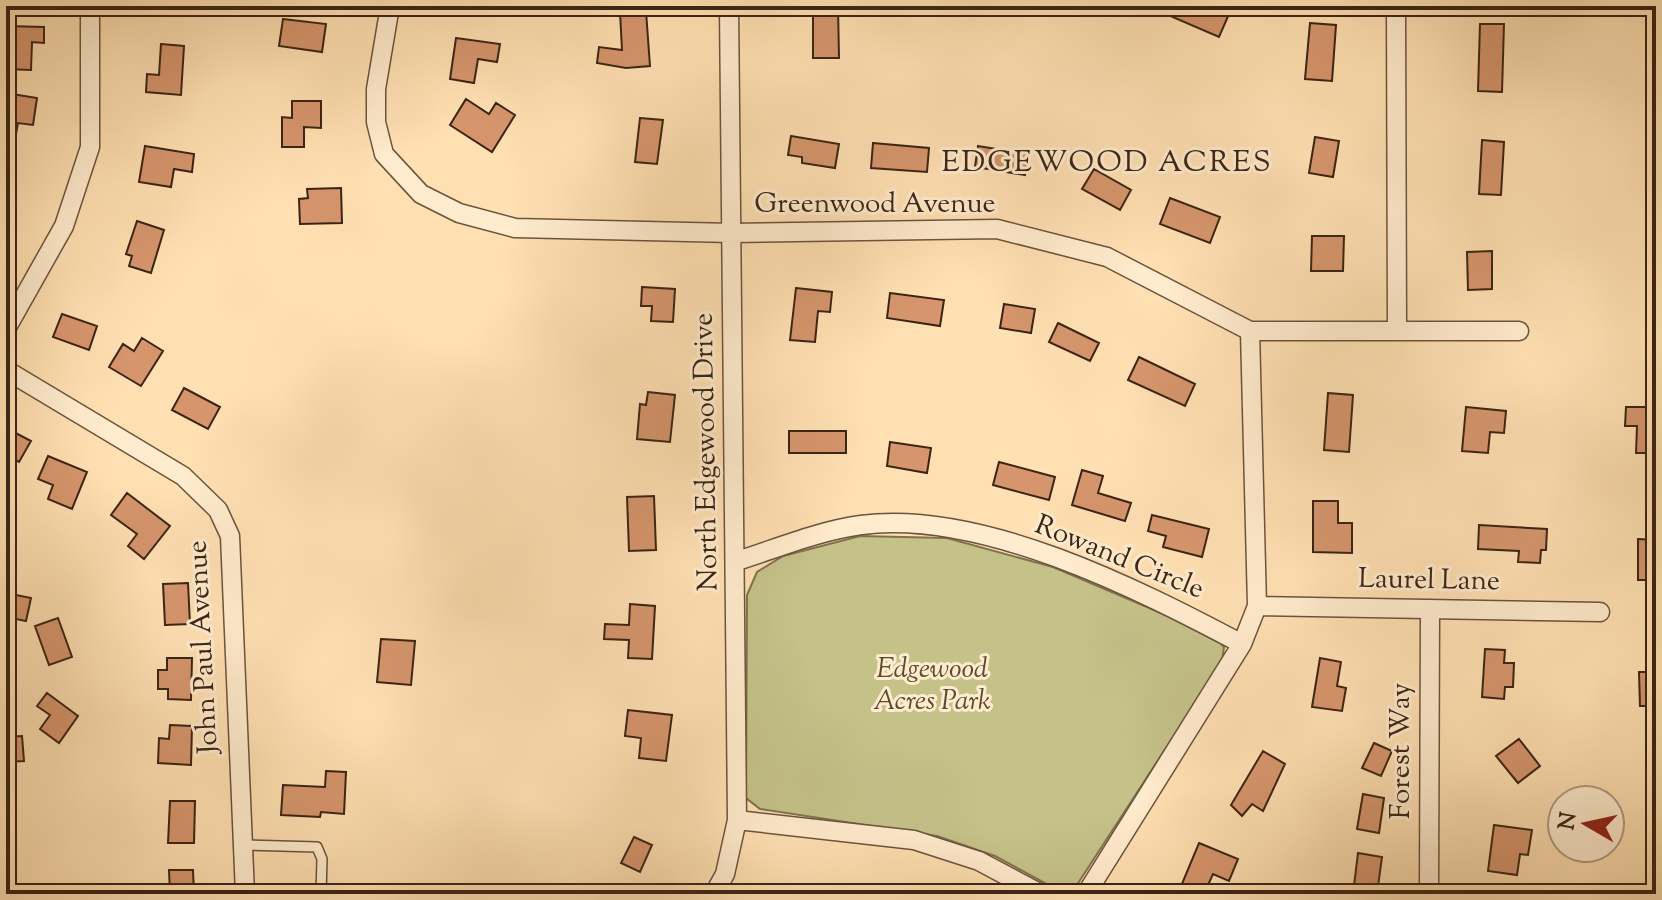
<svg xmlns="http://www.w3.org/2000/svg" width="1662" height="900" font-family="'Sorts Mill Goudy',serif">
<rect width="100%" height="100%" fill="#ffe0b2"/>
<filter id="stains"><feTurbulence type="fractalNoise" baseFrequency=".0025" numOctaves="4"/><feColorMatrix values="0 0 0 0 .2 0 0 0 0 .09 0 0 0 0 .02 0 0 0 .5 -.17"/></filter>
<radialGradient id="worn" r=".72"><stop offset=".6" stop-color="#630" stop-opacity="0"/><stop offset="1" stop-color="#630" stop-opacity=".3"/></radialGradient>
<path fill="#c4c189" stroke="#80724e" stroke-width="2" d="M860 536 947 538 1053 567 1213 635 1224 647 1222 662 1071 894H1065L995 856 937 836 760 809 746 798 747 595 757 572 783 556Z"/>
<path fill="#d6956d" stroke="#3b2414" stroke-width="2" d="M813 6H838L839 58H813Z
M1172 6H1210L1229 14 1219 37 1168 15Z
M646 11 650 66 626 68 597 63 599 47 622 50 620 12Z
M283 19 326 24 322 52 279 46Z
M1310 23 1336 25 1332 81 1305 79Z
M1480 24H1504L1502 92 1478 91Z
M6 26 44 27V43L32 42 31 70 6 69Z
M456 38 500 44 497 62 478 59 474 83 450 79Z
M161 44 184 46 181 95 146 92 147 74 159 75Z
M6 93 37 98 33 125 18 123 13 150H6Z
M466 99 489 114 496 103 515 115 492 152 450 125Z
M292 101H321V128L304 127V147H282V117L292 118Z
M640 118 663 120 657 164 635 162Z
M791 136 839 144 835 168 802 163V157L788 155Z
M1315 137 1339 141 1333 177 1309 173Z
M1482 140 1504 142 1501 195 1479 194Z
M873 143 929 148 927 172 871 168Z
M145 146 194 154 192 172 174 169 171 187 139 182Z
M978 146 1028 154 1025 175 975 167Z
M1094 169 1131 190 1120 210 1082 189Z
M341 188 342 223 300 224 299 199 308 198 307 189Z
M1170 198 1220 217 1210 243 1160 224Z
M137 221 164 230 151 273 129 266 132 256 126 254Z
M1312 236H1344L1343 271H1311Z
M1492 251V289L1468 290 1467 252Z
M642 287 675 289 673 322 651 321 652 306H641Z
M796 288 832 292 830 312 818 311 815 342 790 340Z
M890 293 944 300 940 326 887 318Z
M1004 304 1035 309 1031 333 1000 328Z
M62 314 97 326 89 350 53 337Z
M1058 323 1099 343 1090 361 1049 342Z
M142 338 163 351 141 386 109 367 123 344 134 351Z
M1139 357 1195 384 1185 406 1128 380Z
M184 388 220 407 208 429 172 410Z
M648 392 675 395 670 442 637 439 640 404 646 405Z
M1328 393 1353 395 1349 452 1324 450Z
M1466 407 1506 411 1504 433 1490 432 1488 453 1462 451Z
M1626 407H1651L1650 421H1656V453H1636L1637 426H1625Z
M6 428 31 441 19 462 6 455Z
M789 431H846V453H789Z
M890 442 931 448 927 473 887 466Z
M48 456 87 472 72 509 48 499 53 485 38 479Z
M999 462 1055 477 1049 500 993 485Z
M1082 470 1103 476 1098 493 1131 503 1125 521 1072 505Z
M127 493 170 526 144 559 128 546 137 534 111 515Z
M654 496 656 550 629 551 627 497Z
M1313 501H1338V523H1352V553L1313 552Z
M1152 515 1209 529 1202 557 1163 547 1166 536 1148 531Z
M1479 525 1547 529 1546 550H1541L1540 563 1518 562 1519 551 1478 549Z
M1638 539 1656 540V580H1638Z
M188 583 190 624 165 625 163 584Z
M6 593 31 598 26 621 6 617Z
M630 604 655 606 652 659 628 658 629 640 604 639 605 624 629 625Z
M58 618 72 657 49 665 35 626Z
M381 639 415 641 411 685 377 682Z
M1485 649 1505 650 1504 663H1514L1513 687H1505L1504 699 1482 697Z
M167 658H192L191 700 168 699V689H158V670H167Z
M1320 658 1341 662 1337 686 1346 688 1342 711 1312 707Z
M1639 672H1656V706H1640Z
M47 693 78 716 59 743 40 729 50 715 37 706Z
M628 710 672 715 666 761 639 758 641 738 625 736Z
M170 725 192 726 191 765 158 763 159 738 169 739Z
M22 736 24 761 6 762V737Z
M1519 739 1540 766 1518 783 1496 756Z
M1374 743 1392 751 1381 776 1362 768Z
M1263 751 1285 764 1263 811 1252 804 1242 816 1231 805Z
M326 771 346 772 344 814 321 812 320 817 281 815 283 785 325 787Z
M1363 794 1384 798 1379 833 1357 829Z
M170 801H195L194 843H168Z
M1494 825 1532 830 1528 855 1520 854 1517 875 1488 871Z
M634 837 652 845 640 872 621 863Z
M1199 843 1238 859 1229 881 1213 874 1204 894H1186L1179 891Z
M1358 853 1382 857 1377 894H1353Z
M169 870H193L194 894H170Z"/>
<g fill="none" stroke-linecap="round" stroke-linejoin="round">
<defs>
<path id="service" d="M243 845 317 847 322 859 321 894"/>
<path id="minor" d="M390 6 376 89V122L384 154 421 194 459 213 515 228 732 233 997 229 1107 257 1250 331H1519
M1396 6 1397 331
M6 329 64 226 90 147V6
M6 370 183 476 218 510 230 536 245 894
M737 561C778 548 818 531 861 525 981 509 1138 589 1242 644
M1257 606 1600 612
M737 820 914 840 979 861 1041 894
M714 894 725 874 737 820 729 6
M1086 894 1242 644 1257 606 1250 331
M1429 894 1430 609"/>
</defs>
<use href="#service" stroke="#6c533c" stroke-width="12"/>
<use href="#minor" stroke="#6c533c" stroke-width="21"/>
<use href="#service" stroke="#ffebcd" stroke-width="9"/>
<use href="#minor" stroke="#ffebcd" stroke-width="18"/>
</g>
<g text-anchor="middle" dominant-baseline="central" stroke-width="6" stroke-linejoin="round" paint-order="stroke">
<g font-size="28" fill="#3b2414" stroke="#ffebcd">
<text x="875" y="205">Greenwood Avenue</text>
<text transform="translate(707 452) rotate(-91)">North Edgewood Drive</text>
<text transform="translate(1119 558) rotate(22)">Rowand Circle</text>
<text transform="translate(1429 581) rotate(1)">Laurel Lane</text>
<text transform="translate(204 647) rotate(-93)">John Paul Avenue</text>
<text transform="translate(1402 751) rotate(-90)">Forest Way</text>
</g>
<g font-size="28" font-style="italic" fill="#5d4b31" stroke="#ffebcd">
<text x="932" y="670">Edgewood<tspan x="932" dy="32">Acres Park</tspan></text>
</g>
<g font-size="30" letter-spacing="2" fill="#3b2414" stroke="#ffebcd">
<text x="1107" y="163">EDGEWOOD ACRES</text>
</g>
</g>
<rect width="1662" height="900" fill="none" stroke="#ffe0b2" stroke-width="32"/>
<rect x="8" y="8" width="1646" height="884" fill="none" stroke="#3b2414" stroke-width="4"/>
<rect x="16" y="16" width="1630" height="868" fill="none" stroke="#3b2414" stroke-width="2"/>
<g transform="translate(1586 824) rotate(279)"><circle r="38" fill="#ffebcd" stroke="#b19b83" stroke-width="2"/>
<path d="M0-6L14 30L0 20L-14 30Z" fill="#8f2418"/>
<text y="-12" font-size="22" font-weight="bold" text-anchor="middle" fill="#3b2414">N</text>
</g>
<rect width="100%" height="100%" filter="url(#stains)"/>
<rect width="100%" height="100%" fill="url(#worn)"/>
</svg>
